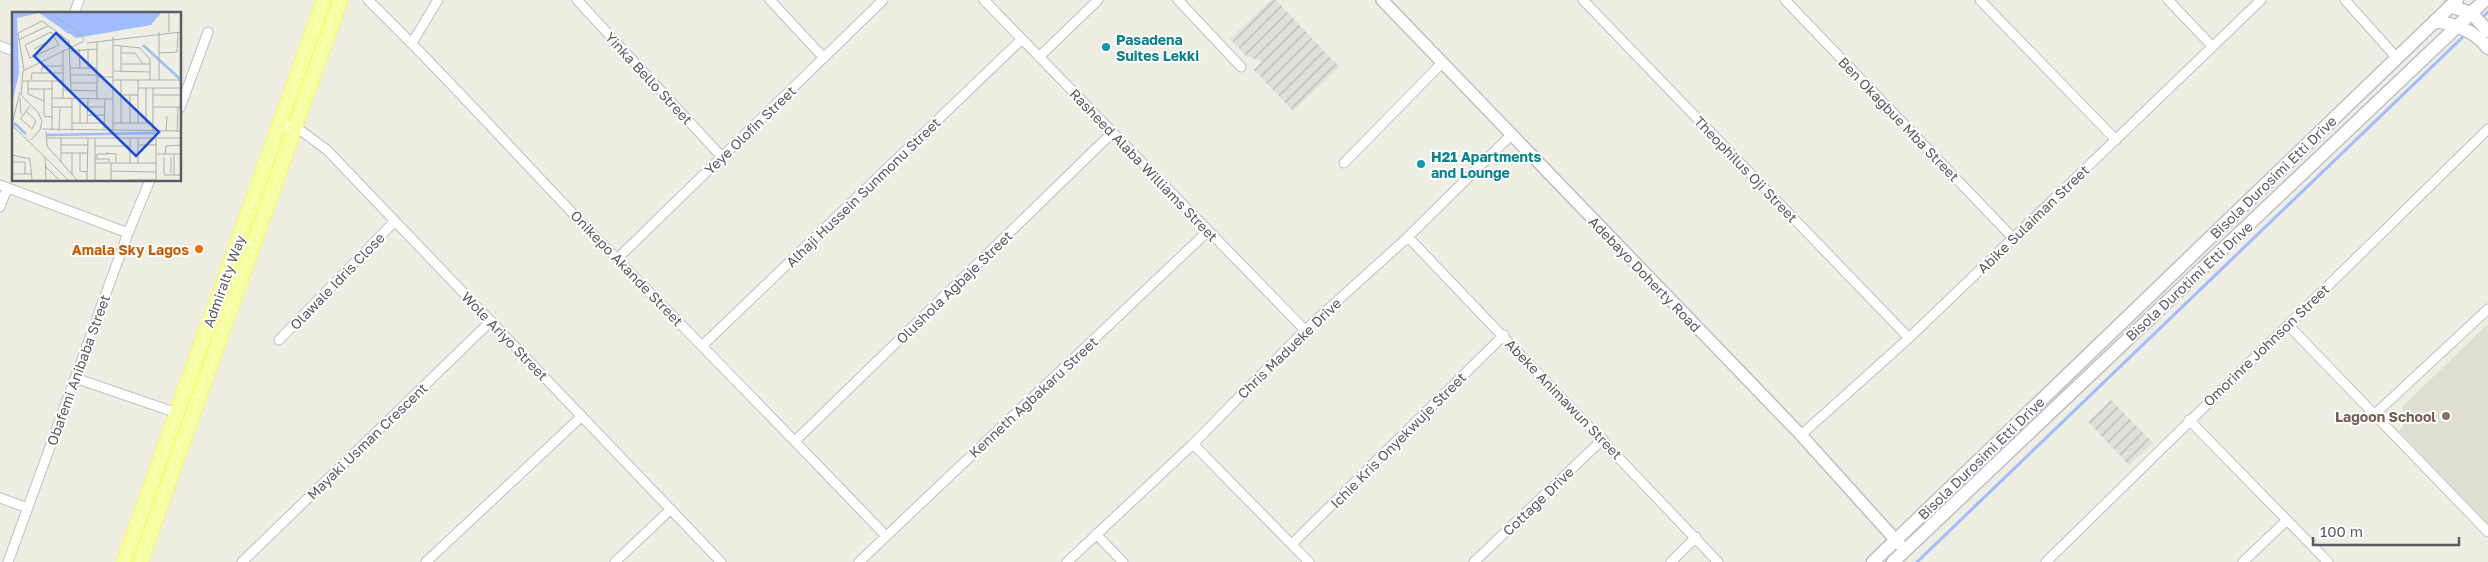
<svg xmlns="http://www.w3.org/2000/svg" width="2488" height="562" font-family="'Golos Text',sans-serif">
<defs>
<pattern id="industrial-furrows" width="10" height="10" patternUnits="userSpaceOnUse" patternTransform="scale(1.25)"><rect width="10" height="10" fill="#dfe0d7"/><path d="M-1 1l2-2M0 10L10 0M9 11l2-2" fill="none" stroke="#b8b9b2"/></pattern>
</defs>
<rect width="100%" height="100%" fill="#eeeee2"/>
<path fill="url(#industrial-furrows)" d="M1271 0H1276L1339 67 1293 111 1254 70 1262 61 1246 56 1230 39Z
M2111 400 2153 443 2129 465 2088 422Z"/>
<path fill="#dedfd1" d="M2488 324V524L2399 431 2403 427V406Z"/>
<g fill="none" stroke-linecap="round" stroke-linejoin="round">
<path stroke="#a1bdff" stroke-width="3" d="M2481 19 2488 12
M1917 562 2466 34"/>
<defs>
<path id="minor" d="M368 0C454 83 533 174 617 259 707 351 797 443 886 536
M577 0 722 157
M770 0 824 58
M984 0 1305 330
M1178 0 1241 67
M1583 0 1909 338
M1785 0 2013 238
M1980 0 2116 140
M2168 0 2212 46
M2345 0 2397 58
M74 14 79 0
M412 43 438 0
M0 46 14 51
M1039 57 1098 0
M180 108 208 32
M279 124 300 130 327 150 721 562
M1344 163 1442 63
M0 185 128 233
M0 207 7 188
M1408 237 1718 562
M617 259 883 0
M2288 325 2488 532
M279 340 395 221
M703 345 1022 39
M75 378 177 413
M2375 414 2488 309
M2189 420 2328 562
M1801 435 1909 338 2261 0
M795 441 1112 133
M1193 444 1309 562
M0 498 28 508
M1096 534 1123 562
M1292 544 1504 335
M8 562 128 233 150 180
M242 562 491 321
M426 562 582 416
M615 562 671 509
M859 562 1207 232
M1067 562 1193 444 1305 330 1408 237 1511 135
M1474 562 1603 439
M1671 562 1696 537
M2046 562 2488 129
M2243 562 2287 520"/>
<path id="tertiary" d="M1382 0 1801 435 1902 547"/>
<path id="secondary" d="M2450 6 2471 13 2488 31
M2435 21C2456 25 2474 30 2488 48
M1873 562 2457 0
M1893 562 2485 0"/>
<path id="primary" d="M124 562 324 0
M140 562 340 0"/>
</defs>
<use href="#minor" stroke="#bfbfc7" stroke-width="11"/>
<use href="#tertiary" stroke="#bfbfc7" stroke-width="14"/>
<use href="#secondary" stroke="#bfc0c9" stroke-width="15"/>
<use href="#primary" stroke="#fbfa4e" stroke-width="16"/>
<use href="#minor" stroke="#fff" stroke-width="9"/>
<use href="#tertiary" stroke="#fff" stroke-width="11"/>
<use href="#secondary" stroke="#fff" stroke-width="12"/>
<use href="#primary" stroke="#f5ffa6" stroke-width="14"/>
</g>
<g fill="#0f9aa8" stroke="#fff" stroke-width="2">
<circle cx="1106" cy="47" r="5"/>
<circle cx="1421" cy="164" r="5"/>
</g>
<circle fill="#e8710a" stroke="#fff" stroke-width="2" cx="199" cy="249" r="5"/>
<circle fill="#8d6e63" stroke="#fff" stroke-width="2" cx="2446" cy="416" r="5"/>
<g text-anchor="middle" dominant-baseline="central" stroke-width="4" stroke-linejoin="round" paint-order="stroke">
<g font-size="14" font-weight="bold" fill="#0d838f" stroke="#fff" text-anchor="start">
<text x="1116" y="39">Pasadena<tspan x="1116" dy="16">Suites Lekki</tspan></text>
<text x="1431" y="156">H21 Apartments<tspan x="1431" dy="16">and Lounge</tspan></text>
</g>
<g font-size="14" fill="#5a5c64" stroke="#fff">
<text transform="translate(649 78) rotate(47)">Yinka Bello Street</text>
<text transform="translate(1899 119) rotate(46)">Ben Okagbue Mba Street</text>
<text transform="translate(750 130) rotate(-44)">Yeye Olofin Street</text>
<text transform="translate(1144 165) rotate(46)">Rasheed Alaba Williams Street</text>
<text transform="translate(1746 169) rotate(46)">Theophilus Oji Street</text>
<text transform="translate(2273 177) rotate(-44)">Bisola Durosimi Etti Drive</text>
<text transform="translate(863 192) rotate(-44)">Alhaji Hussein Sunmonu Street</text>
<text transform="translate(2033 219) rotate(-44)">Abike Sulaiman Street</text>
<text transform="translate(627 268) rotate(46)">Onikepo Akande Street</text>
<text transform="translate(1645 274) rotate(46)">Adebayo Doherty Road</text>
<text transform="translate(224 281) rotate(-70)">Admiralty Way</text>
<text transform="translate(337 281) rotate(-46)">Olawale Idris Close</text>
<text transform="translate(2189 281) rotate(-43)">Bisola Durotimi Etti Drive</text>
<text transform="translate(954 287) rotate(-44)">Olushola Agbaje Street</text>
<text transform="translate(505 336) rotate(46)">Wole Ariyo Street</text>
<text transform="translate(2266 345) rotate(-44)">Omorinre Johnson Street</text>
<text transform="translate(1289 348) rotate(-44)">Chris Madueke Drive</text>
<text transform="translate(78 370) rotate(-70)">Obafemi Anibaba Street</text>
<text transform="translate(1033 397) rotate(-43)">Kenneth Agbakaru Street</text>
<text transform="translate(1564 399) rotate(46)">Abeke Animawun Street</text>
<text transform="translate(1398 440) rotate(-45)">Ichie Kris Onyekwuje Street</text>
<text transform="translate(367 441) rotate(-44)">Mayaki Usman Crescent</text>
<text transform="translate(1981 458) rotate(-44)">Bisola Durosimi Etti Drive</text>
<text transform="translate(1538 501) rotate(-44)">Cottage Drive</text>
</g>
<g font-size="14" font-weight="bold" fill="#c56008" stroke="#fff" text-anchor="end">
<text x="189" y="249">Amala Sky Lagos</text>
</g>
<g font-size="14" font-weight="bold" fill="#785e54" stroke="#fff" text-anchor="end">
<text x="2436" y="416">Lagoon School</text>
</g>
</g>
<g transform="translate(12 12)">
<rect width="169" height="169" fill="#eeeee2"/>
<path d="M0 1H149L139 13 64 26 27 1 5 6 7 61 0 92Z" fill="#a1bdff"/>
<path fill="none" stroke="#a1bdff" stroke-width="2.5" d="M33 1 56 20 62 18M44 1 66 12 106 13M46 1 66 10 101 14 141 5 143 1M49 1 67 8 101 11 130 5M51 1 62 5 106 9M56 1 99 6M62 1 96 3M79 1H96M96 4 113 1M103 6 135 1M110 6 127 1M120 6 138 2M73 7 99 9M121 8 140 1M0 30V73M131 33 168 67M0 43V59M2 111 14 122M35 123 143 121"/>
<path fill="none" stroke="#afb0ac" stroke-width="1" d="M38 1 66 20 72 28M39 20 47 33 18 46 13 33ZM157 20V1M6 28 36 14M85 30V87M75 31 169 20M101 33 128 36 138 47V68M22 37 37 29M67 37 68 56M51 38V86M59 39 85 37M109 41H123L131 52M147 41 165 40 166 20M109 52H138M59 56H85M76 56V37M12 58 6 21 30 9 57 29 59 79M101 59 138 60M109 60V34M29 61 31 54H51M59 63H85M85 65H101M19 68 20 61H51M101 68H169M109 68V111M126 68V111M147 68V20M10 69H51M16 69V82L32 89M59 71H85M126 76H169M16 77H40M32 77V104L40 105M51 78 85 79M109 83H126M141 83H169M8 86 9 102M40 86 101 87M40 95H60M76 95H93M141 95H169M14 99 24 109 20 117 9 107V106L18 94M76 103H92M60 111H93M68 111V87M75 111 76 87M101 111H141M118 111V83M134 111V76M0 112 8 80M0 113 56 168M30 117 169 119M40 118V69M92 118 93 87M34 119 35 134 65 168M47 119 48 95M60 119V87M101 119V25M141 119V76M144 119V168M154 119 155 104M165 120 166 95M34 126H169M49 126V150M118 126V151M126 126V151M19 128 28 118 30 109 26 100 9 83 11 59 72 29M49 133H76M126 133H145M83 134H118M49 141H75M60 141V163M68 141V159L75 160M94 141 104 142V151M145 142H169M153 142 154 134 169 133M162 142V163M0 143 18 147 20 168M33 145 34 168M152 145V162M159 145V161M85 146V142H97M83 147H97V150M0 150H13V162M83 151H145M99 151V168M34 155 47 168M99 159 144 160M0 162H19M152 163H169M75 168 76 126M83 168V126M115 168H144"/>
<path fill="#1d4ed8" fill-opacity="0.15" stroke="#1d4ed8" stroke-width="2.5" d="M44 21 147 120 124 144 22 44Z"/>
<rect width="169" height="169" fill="none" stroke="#5a5c64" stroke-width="2.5"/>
</g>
<path d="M2313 537v8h146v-8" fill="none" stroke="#5a5c64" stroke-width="2.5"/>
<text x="2320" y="537" font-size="15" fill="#5a5c64" stroke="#ffffff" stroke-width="4" paint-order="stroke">100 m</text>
</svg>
